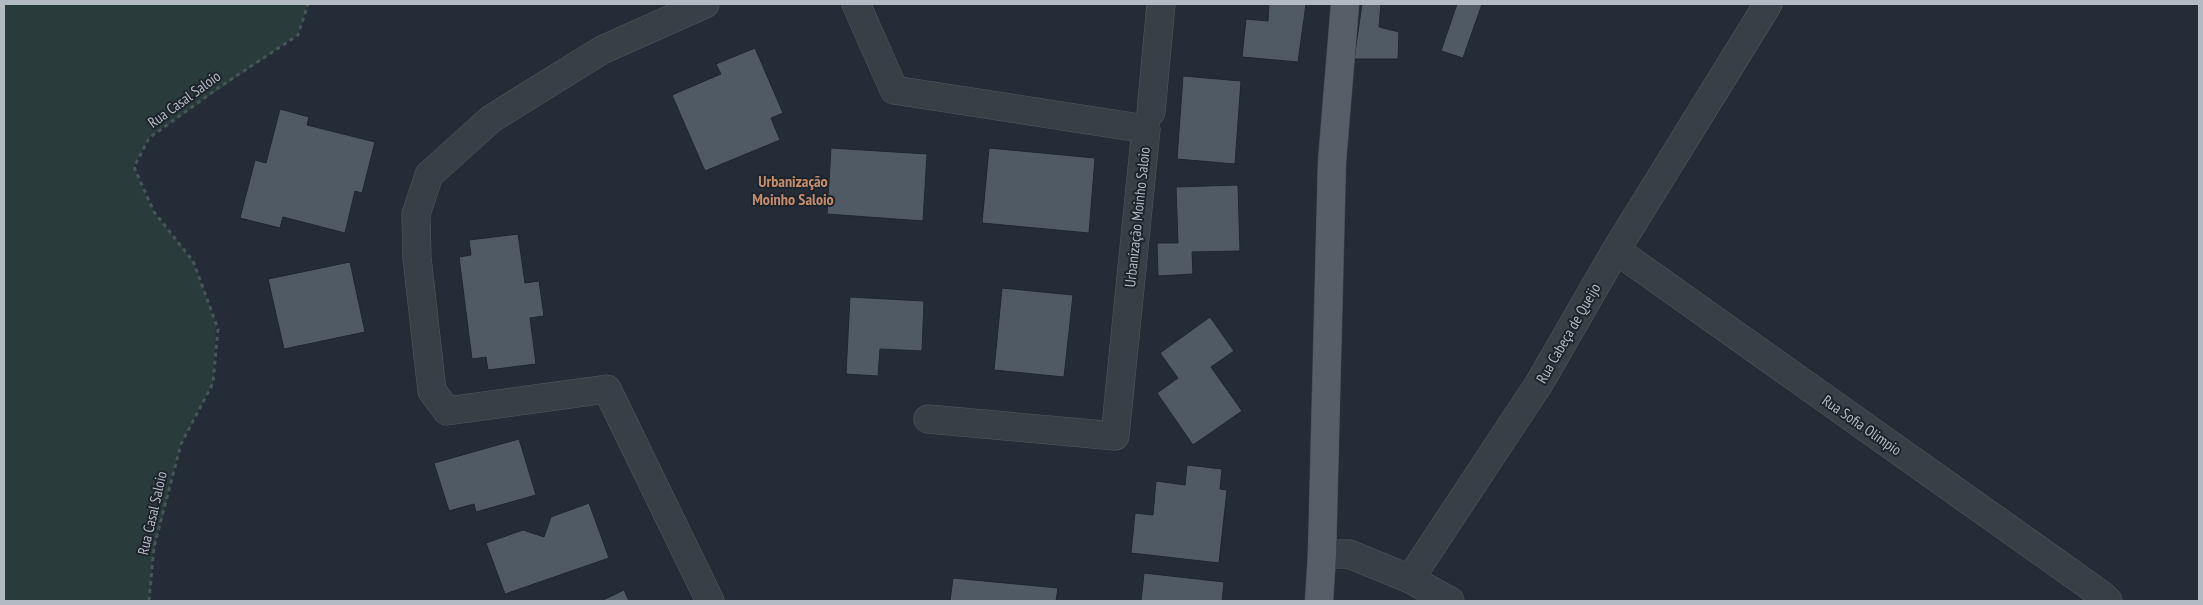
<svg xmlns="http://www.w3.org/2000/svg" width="2203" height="605" font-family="'PT Sans Narrow',sans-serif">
<rect width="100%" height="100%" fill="#242d37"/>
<path fill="#293b3a" d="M4 4H308L298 35 149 138 134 167 154 212 193 261 216 324 213 383 181 444 153 553 150 601H4Z"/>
<path fill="#505a65" stroke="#1f262e" d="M1269 4H1306L1298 62 1242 57 1246 19 1268 21Z
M1362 4H1381L1379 27 1399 32 1398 59H1354Z
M1457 4H1482L1463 58 1441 51Z
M755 48 783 113 771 118 780 140 705 171 672 95 721 74 716 64Z
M1183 76 1241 81 1235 164 1177 159Z
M280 109 309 117 307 125 375 142 362 193 355 191 345 233 283 217 280 228 240 218 255 160 266 163Z
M831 148 927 154 923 221 827 214Z
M989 148 1095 158 1089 233 982 223Z
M1238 185 1240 251 1192 252 1193 274 1158 276 1157 243H1178L1176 187Z
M518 234 525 283 539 281 544 316 530 318 536 364 488 370 486 357 472 359 459 257 471 255 469 240Z
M350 262 365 332 284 349 268 279Z
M1002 288 1073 295 1064 377 994 370Z
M850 297 924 301 922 351 880 349 878 376 846 374Z
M1210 317 1234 351 1211 367 1242 411 1193 445 1157 393 1178 378 1160 353Z
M519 439 536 495 476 512 474 504 449 511 434 463Z
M1187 465 1222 469 1220 489 1227 490 1219 563 1131 553 1135 513 1153 515 1156 481 1185 485Z
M589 503 609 558 505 594 486 543 523 530 544 537 551 517Z
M1144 573 1224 582 1222 601H1141Z
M953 578 1058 588 1056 601H950Z
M624 590 629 601H601Z"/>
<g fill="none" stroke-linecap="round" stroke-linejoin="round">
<defs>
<path id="pedestrian" d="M1151 112 1161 4"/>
<path id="minor" d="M705 4 602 50 491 119 429 175 416 214 417 258 432 391 447 411 607 389 710 601
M856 4 894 90 1146 129 1115 436 928 419
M1616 250 2102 595 2108 601
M1322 554H1349L1410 579 1540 382 1616 250 1768 4
M1410 579 1450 601"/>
<path id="primary" d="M1319 601 1322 554 1332 162 1345 4"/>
</defs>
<use href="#pedestrian" stroke="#525a62" stroke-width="29"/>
<use href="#minor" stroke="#525a62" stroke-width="29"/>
<use href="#primary" stroke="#414850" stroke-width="29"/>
<path stroke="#465657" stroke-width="3" stroke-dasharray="4 4" stroke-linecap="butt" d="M149 601 154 547 181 444 213 383 218 329 193 261 154 212 134 167 149 138 221 86 298 35 308 4"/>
<use href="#pedestrian" stroke="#373f47" stroke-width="28"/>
<use href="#minor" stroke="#373f47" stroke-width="28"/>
<use href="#primary" stroke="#565e67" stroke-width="28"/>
</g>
<g text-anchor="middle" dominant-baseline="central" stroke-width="4" stroke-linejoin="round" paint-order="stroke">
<g font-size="15" fill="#b2bac3" stroke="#1d242c">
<text transform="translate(184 99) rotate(-36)">Rua Casal Saloio</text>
<text transform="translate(1137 217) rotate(-84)">Urbanização Moinho Saloio</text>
<text transform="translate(1568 333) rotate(-60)">Rua Cabeça de Queijo</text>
<text transform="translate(1862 425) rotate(35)">Rua Sofia Olimpio</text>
<text transform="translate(152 513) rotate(-77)">Rua Casal Saloio</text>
</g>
<g font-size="16" font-weight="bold" fill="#c58c6b" stroke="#1d242c">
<text x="793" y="181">Urbanização<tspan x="793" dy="18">Moinho Saloio</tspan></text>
</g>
</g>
<rect width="2203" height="605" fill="none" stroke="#b2bac3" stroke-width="10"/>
</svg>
